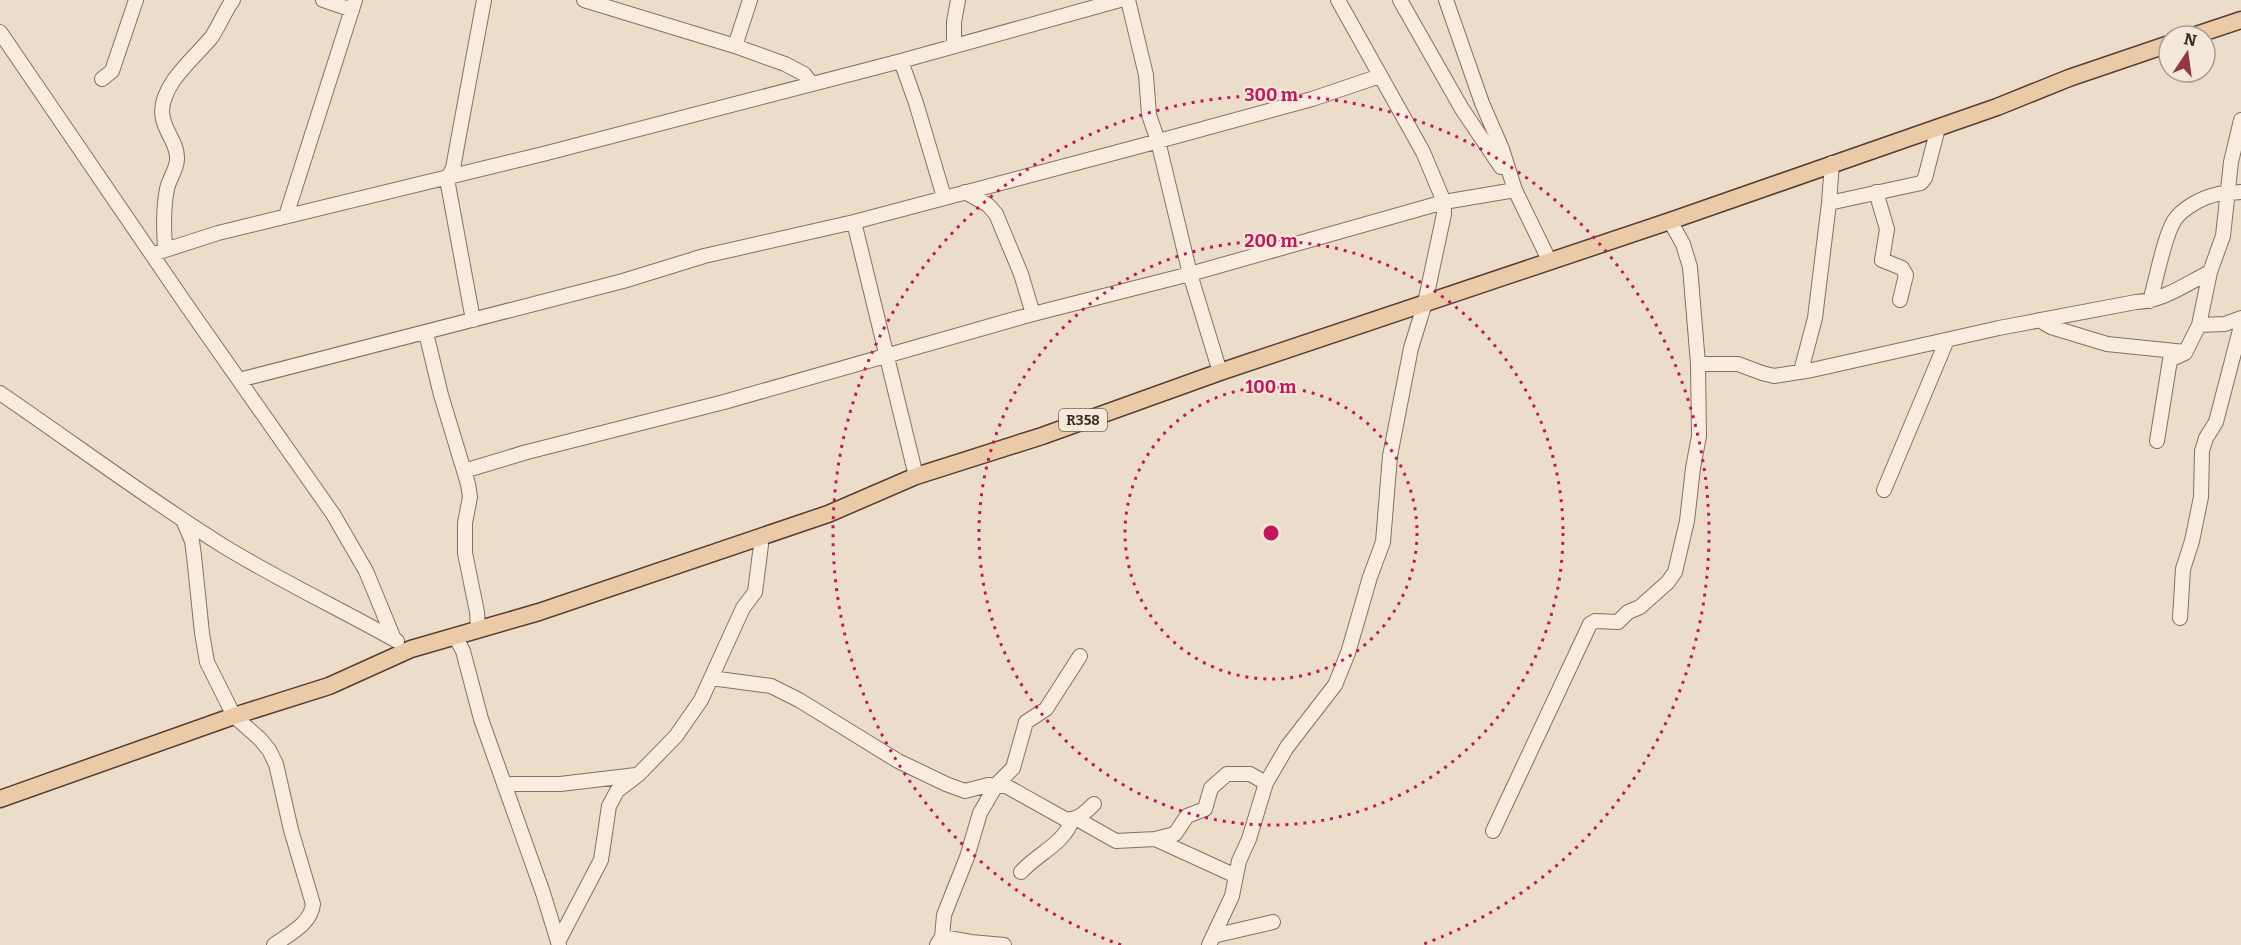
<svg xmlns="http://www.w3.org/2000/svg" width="2241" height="945" font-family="Bitter,serif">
<rect width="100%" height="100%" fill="#ecddcb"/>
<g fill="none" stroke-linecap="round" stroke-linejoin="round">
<defs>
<path id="minor" d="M323 0 352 10
M584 0 735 46 785 64 804 74 811 83
M1128 0 1146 75 1149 115 1158 141 1190 274 1220 372
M1400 0 1462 109 1501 167
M1446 0 1482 103 1502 149 1515 190 1549 260
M0 32 185 303 333 514 366 571 394 639
M954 45V22L958 0
M735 46 750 0
M901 61 916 103 944 197
M102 79 112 71 136 0
M965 192 988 205 996 214 1021 274 1033 314
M1876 192 1887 229 1882 260 1902 268 1906 275 1900 300
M1829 203 1921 183 1925 178 1938 128
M286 216 355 0
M854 222 916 476
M165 250C164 230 163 209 167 189 169 179 177 169 177 159 178 142 162 130 162 111 163 83 193 59 210 39 218 29 224 12 233 0
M153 254 218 233 543 154 901 61 1120 0
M2150 301C2156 281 2164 237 2174 221 2182 208 2203 197 2218 194 2225 193 2233 193 2241 192
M473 320 447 179 453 168 459 135 484 0
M2039 320 2051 327 2107 344 2185 352
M2199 325 2225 324 2241 318
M426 333 441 395 468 484 470 497 465 523V553L477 612 478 629
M1698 364H1738L1762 373 1774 376 1812 370 1999 328 2136 302C2163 301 2186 284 2210 272
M1801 371 1815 318 1829 203 1832 163
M239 380 623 281 704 256 854 222 1133 148 1312 99 1380 76
M0 393C75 444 148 499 225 547 281 581 340 609 397 641
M2157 441 2170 360 2185 353 2199 325 2210 272 2223 236 2231 162 2241 120
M464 471 527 452 724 402 1029 315 1190 274 1444 202 1515 190
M1884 490 1947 340
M183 520 192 541 194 556 202 633 207 662 234 716 260 739 269 750 276 764 291 830 313 904C311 924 289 934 274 945
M2180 618 2183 569 2192 541 2201 497 2202 451 2206 438 2216 422 2241 326
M455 636 463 651 481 719 543 893 559 945
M711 678 771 686 799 700 898 761 946 784 965 791 988 785 1006 786 1065 819C1078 821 1085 812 1094 804
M504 784H560L636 775
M1077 819 1116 841 1155 839 1236 876
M1493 831 1590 624 1595 621 1618 622 1628 612 1640 607 1668 582 1675 572 1687 521 1693 468 1699 436 1698 364 1690 267 1683 244 1670 221
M1155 839 1175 834 1187 816 1205 809 1211 788 1227 774H1250L1266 783
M1021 872C1038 853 1064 844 1072 820
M1213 936 1273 922
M942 937 944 915 967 857 980 813 997 784 1013 768 1026 722 1046 709 1080 656
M558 942 601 860 609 806 617 791 638 775 676 736 701 700 743 608 755 592 761 545 758 537
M937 945 942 937 971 942 1004 945
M1209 945 1232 896 1239 861 1249 839 1266 783 1287 747 1335 685 1348 653 1370 577 1383 542 1390 456 1411 348 1425 303 1444 214V202L1423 152 1338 0"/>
<path id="major" d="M2193 36 2241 20
M0 799 234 716 329 686 411 649 539 612 828 514 916 476 1042 436 1220 372 1670 221 1997 107 2069 78 2169 44"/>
</defs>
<use href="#minor" stroke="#886f60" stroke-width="16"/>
<use href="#major" stroke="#563e34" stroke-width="19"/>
<use href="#minor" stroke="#f7ecde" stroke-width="14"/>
<use href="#major" stroke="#ebcba7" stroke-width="16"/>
</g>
<g fill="none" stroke="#c2185b" stroke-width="3" stroke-dasharray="3 6">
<circle cx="1271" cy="533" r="146"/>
<circle cx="1271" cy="533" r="292"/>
<path d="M1121 945A438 438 0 1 1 1421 945"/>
</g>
<g text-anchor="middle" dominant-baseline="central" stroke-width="4.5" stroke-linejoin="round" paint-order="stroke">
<rect fill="#f4e8da" stroke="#726359" stroke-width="1.5" x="1059" y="409" width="48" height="22" rx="4.5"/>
<g font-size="14" font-weight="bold" fill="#3a2a22">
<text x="1083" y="420">R358</text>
</g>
</g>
<circle cx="1271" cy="533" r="9" fill="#c2185b" stroke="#f4e8da" stroke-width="3"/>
<g font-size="18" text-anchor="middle" font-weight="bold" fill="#c2185b" stroke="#f4e8da" stroke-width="4.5" stroke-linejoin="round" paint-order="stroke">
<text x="1271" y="101">300 m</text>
<text x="1271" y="247">200 m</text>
<text x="1271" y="393">100 m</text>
</g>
<g transform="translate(2187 54) rotate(13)"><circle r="28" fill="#f4e8da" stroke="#aa9c90" stroke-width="1.5"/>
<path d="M0-4.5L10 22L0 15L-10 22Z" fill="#923544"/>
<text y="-9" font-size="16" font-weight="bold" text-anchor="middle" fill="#3a2a22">N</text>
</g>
</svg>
